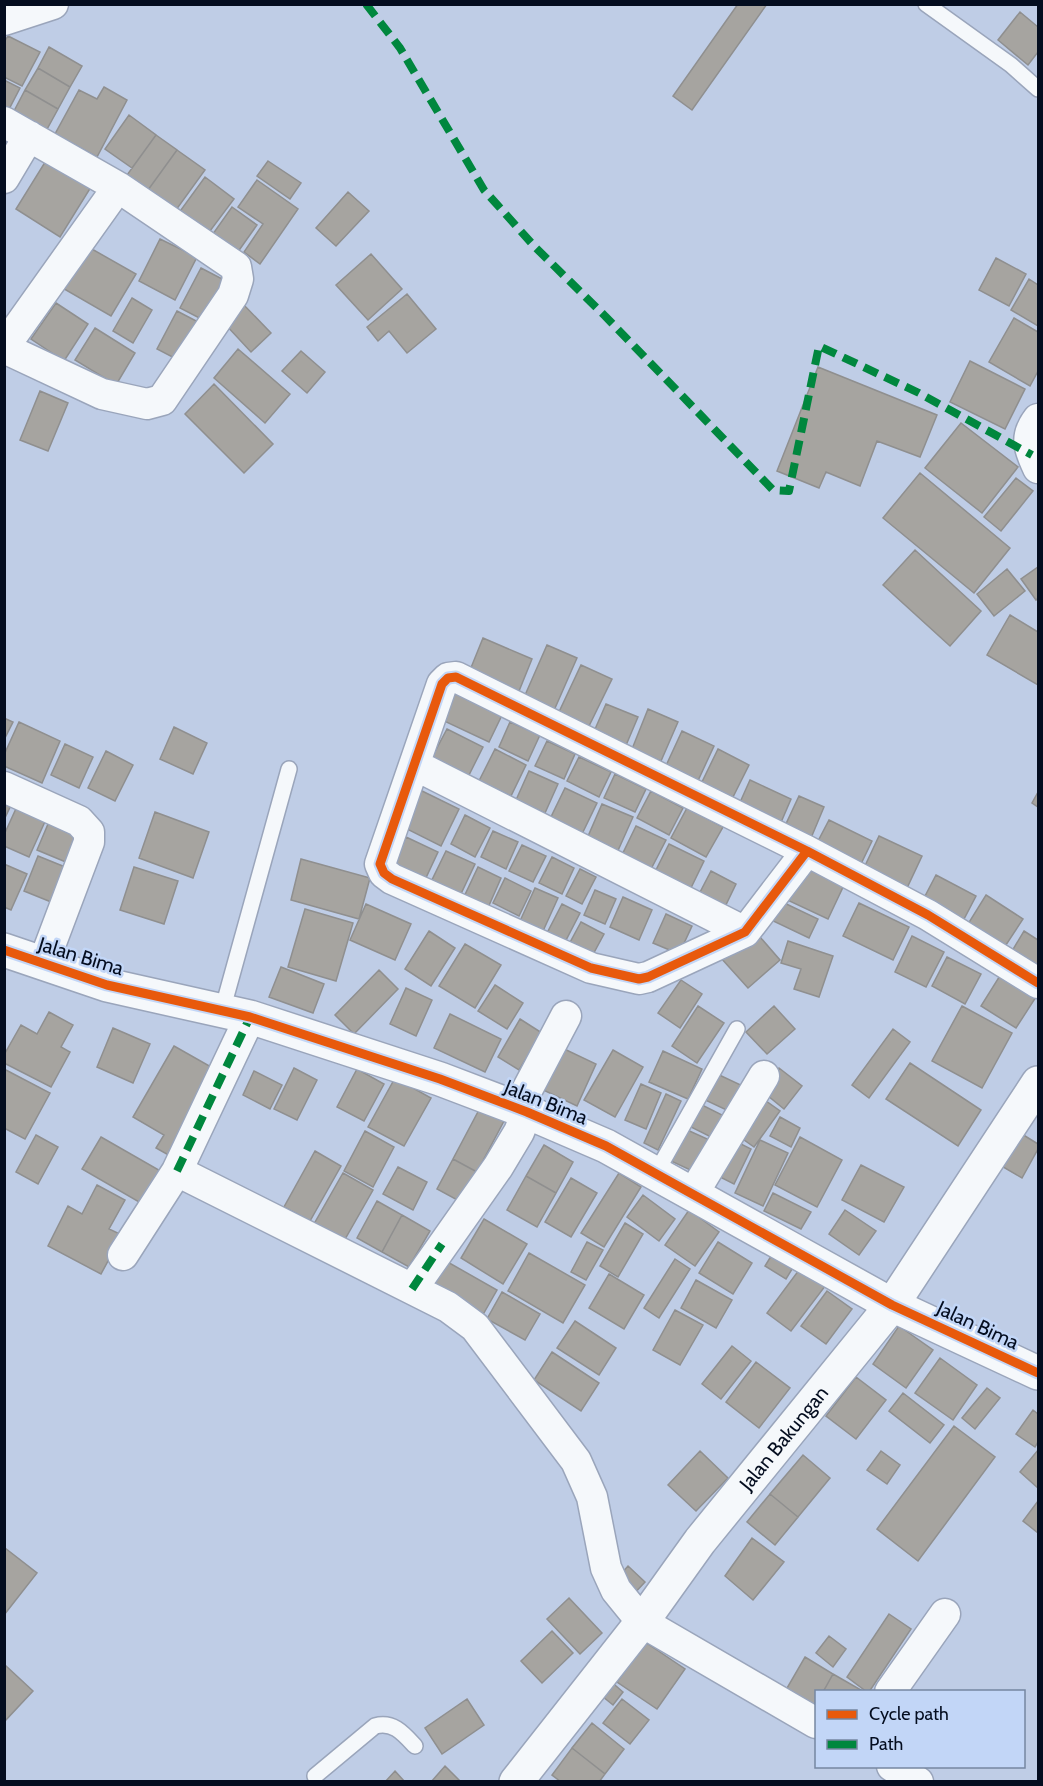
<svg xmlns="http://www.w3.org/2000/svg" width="1043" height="1786" font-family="Cabin,sans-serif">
<rect width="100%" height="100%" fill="#bfcde6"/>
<path fill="#a6a4a0" stroke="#8f8f8f" stroke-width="1.5" d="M738 4H767L692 110 673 96Z
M1020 12 1038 27V52L1028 65 998 40Z
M8 36 40 52 22 86 4 77V42Z
M49 47 82 66 70 87 38 68Z
M38 68 70 87 58 109 25 90Z
M4 80 20 88 7 113 4 112Z
M104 87 127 100 97 157 55 134 79 90 97 99Z
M25 90 58 109 46 131 13 113Z
M129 115 156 135 132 168 105 149Z
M156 135 177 150 148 190 127 175Z
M177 150 205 170 176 210 148 190Z
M47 159 91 187 60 237 16 209Z
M268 161 301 183 290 199 257 176Z
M205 177 234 199 207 235 178 214Z
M257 180 298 209 260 264 244 252 263 224 238 207Z
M348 192 369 211 336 246 316 228Z
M232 207 257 225 235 256 210 238Z
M160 239 197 257 175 300 139 281Z
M83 244 136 274 111 316 59 286Z
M371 254 402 289 368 320 336 285Z
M996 258 1026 274 1009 306 979 290Z
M201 268 230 283 209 323 180 308Z
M1029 279 1038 285V326L1011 310Z
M407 294 436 329 407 353 389 331 378 341 367 327Z
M132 298 152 310 133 343 113 331Z
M241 302 271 333 251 352 225 324Z
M56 303 88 324 64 361 31 339Z
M177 311 204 325 184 363 157 349Z
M1014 318 1038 332V371L1030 386 989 362Z
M95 328 135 353 116 385 75 360Z
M238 349 290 394 265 423 214 378Z
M301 351 325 372 307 393 282 371Z
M970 361 1025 389 1005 429 950 402Z
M818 367 937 415 920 457 877 441 860 486 826 472 819 488 777 471Z
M214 384 273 444 244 473 185 414Z
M40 391 68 403 48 451 20 440Z
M961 423 1018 467 982 513 925 468Z
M920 473 1010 548 974 593 883 518Z
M1016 478 1033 491 1001 531 984 517Z
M915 550 981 611 950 646 883 585Z
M1038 567V598L1036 600 1021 579Z
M1007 569 1025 591 994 616 977 594Z
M1010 615 1038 632V685L987 655Z
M483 638 532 659 517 696 468 675Z
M547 645 577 658 552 715 522 702Z
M581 665 612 679 589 726 559 712Z
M456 690 503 713 489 742 442 720Z
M606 704 638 717 624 750 592 736Z
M648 709 678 722 661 761 632 749Z
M4 718 13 722 4 740Z
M19 722 60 741 42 783 4 766V755Z
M510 722 540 735 528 761 499 747Z
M174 727 207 743 193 774 160 759Z
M447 729 483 747 466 781 429 763Z
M682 731 714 746 696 785 664 770Z
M547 741 575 754 564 779 535 766Z
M65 744 93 757 79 788 51 775Z
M495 749 526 765 511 796 479 781Z
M718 749 749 765 732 799 701 784Z
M106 751 133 765 115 801 88 788Z
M579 757 611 772 599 797 567 781Z
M529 771 558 784 545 813 516 800Z
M615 774 646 789 635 812 604 798Z
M750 780 791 799 779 827 737 809Z
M565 788 597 803 581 836 549 821Z
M420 790 459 809 441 846 403 827Z
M651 791 683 808 669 835 637 818Z
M1038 792V807L1032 803Z
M799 796 824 807 811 838 785 826Z
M4 798 13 801 4 820Z
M19 802 48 815 29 857 4 846V835Z
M602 804 633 817 616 855 586 841Z
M687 808 723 827 706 857 671 838Z
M155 812 209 832 193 878 139 858Z
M465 815 490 828 475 857 451 844Z
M51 817 86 832 73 865 37 850Z
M829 820 872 841 860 866 816 845Z
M636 826 666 840 650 871 621 857Z
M493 831 518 842 506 869 481 857Z
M879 836 922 856 907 888 864 868Z
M406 837 438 852 424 882 392 867Z
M669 844 704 861 689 892 654 874Z
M522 845 546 856 533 882 509 871Z
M446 851 475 864 459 898 430 884Z
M38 856 75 871 61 906 24 891Z
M552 857 574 868 562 894 539 883Z
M301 859 370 878 359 919 291 900Z
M4 864 27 874 11 910 4 907Z
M799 864 844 885 828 919 783 898Z
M134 867 178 881 164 924 120 910Z
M478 867 501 878 487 910 463 899Z
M580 869 596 877 582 904 566 896Z
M711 871 736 884 722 913 696 900Z
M936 875 976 896 963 921 923 900Z
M505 878 531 891 519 916 493 903Z
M535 888 558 898 543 931 520 921Z
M595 890 616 899 605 924 584 915Z
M986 895 1023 919 1004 948 968 924Z
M623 897 652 910 639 940 610 927Z
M778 900 818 919 809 938 769 919Z
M859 903 909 927 893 960 843 936Z
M366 904 411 924 395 960 350 940Z
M562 904 580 913 563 946 545 937Z
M305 909 353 923 336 981 288 967Z
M666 914 692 926 679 954 653 943Z
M581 922 604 934 590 960 567 948Z
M754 930 780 960 748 988 721 958Z
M429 931 455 948 431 986 405 969Z
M1024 931 1038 940V975L1009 956Z
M912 936 944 952 926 987 895 972Z
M788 941 833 956 819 997 794 989 801 969 781 963Z
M465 944 501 965 475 1008 439 986Z
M947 957 981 974 965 1004 932 986Z
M281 967 324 984 313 1013 269 997Z
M379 970 398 989 354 1034 335 1015Z
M1001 974 1036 997 1016 1028 981 1006Z
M681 980 702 994 680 1028 658 1013Z
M495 985 523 1003 507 1029 478 1011Z
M406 988 432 1000 416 1036 390 1024Z
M698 1006 724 1023 697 1063 672 1046Z
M774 1006 795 1029 767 1054 746 1032Z
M962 1006 1012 1033 982 1088 932 1061Z
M49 1012 73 1025 61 1047 70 1052 51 1087 4 1063V1055L21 1025 37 1034Z
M450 1014 501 1039 485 1072 434 1048Z
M520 1019 542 1033 519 1070 498 1057Z
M113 1028 150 1044 133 1083 97 1067Z
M893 1029 910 1042 869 1098 852 1085Z
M174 1046 220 1072 172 1157 156 1148 164 1135 133 1117Z
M558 1046 596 1064 577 1106 539 1088Z
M613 1050 643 1067 615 1117 584 1100Z
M663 1051 702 1069 688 1099 649 1082Z
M910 1063 981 1110 958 1146 886 1099Z
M294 1068 317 1080 297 1120 274 1109Z
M779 1068 802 1086 784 1109 762 1091Z
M4 1069 50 1093 25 1139 4 1128Z
M357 1069 384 1084 364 1121 337 1107Z
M254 1071 282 1085 270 1109 243 1095Z
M715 1073 745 1087 733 1113 703 1099Z
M395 1078 431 1098 404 1146 368 1127Z
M641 1084 661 1093 646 1129 625 1120Z
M666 1094 681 1101 658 1150 644 1143Z
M759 1096 780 1111 754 1147 733 1132Z
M700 1104 728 1118 717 1140 689 1126Z
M480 1108 504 1121 477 1172 453 1159Z
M780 1117 800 1128 791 1147 770 1136Z
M685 1129 714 1142 699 1174 671 1161Z
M365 1131 394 1147 373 1187 344 1171Z
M1017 1131 1038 1144V1149L1022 1178 998 1164Z
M36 1135 58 1147 38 1184 16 1172Z
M101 1137 164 1173 146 1206 82 1169Z
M800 1137 842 1160 817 1207 775 1185Z
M731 1139 751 1149 734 1184 714 1174Z
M760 1140 788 1153 763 1206 735 1193Z
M544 1145 573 1162 556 1193 526 1176Z
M315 1151 341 1166 310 1221 284 1207Z
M453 1159 477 1172 461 1202 437 1189Z
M861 1165 904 1187 884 1222 842 1200Z
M398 1167 427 1182 413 1210 383 1194Z
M343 1173 373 1190 344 1241 314 1224Z
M619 1173 641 1187 604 1247 581 1233Z
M526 1176 556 1193 537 1227 507 1210Z
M571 1178 597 1193 571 1237 545 1222Z
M97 1185 125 1200 109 1229 122 1235 101 1274 48 1246 68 1206 82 1214Z
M773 1193 811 1212 801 1229 764 1211Z
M643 1195 675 1219 659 1241 627 1217Z
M377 1201 402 1215 382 1252 357 1238Z
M689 1210 719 1232 695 1266 665 1245Z
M845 1210 876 1231 859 1255 829 1234Z
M402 1215 430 1231 409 1267 382 1252Z
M484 1219 527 1244 503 1284 461 1258Z
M625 1223 643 1234 618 1277 600 1266Z
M587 1242 603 1250 586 1280 571 1272Z
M718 1242 752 1263 733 1294 699 1273Z
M779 1243 800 1256 786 1279 765 1266Z
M529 1253 585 1285 563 1323 508 1291Z
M437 1256 497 1290 481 1318 421 1285Z
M675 1259 690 1269 659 1318 644 1308Z
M802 1266 826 1285 791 1331 767 1313Z
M609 1274 644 1295 624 1329 589 1308Z
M696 1280 732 1300 716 1328 681 1308Z
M827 1291 852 1309 826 1344 801 1326Z
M502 1292 540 1314 525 1340 487 1319Z
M675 1310 703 1325 680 1365 653 1350Z
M575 1321 616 1348 599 1375 557 1348Z
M899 1326 933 1350 906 1388 873 1364Z
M732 1346 751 1361 721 1399 702 1384Z
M552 1352 599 1383 581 1411 534 1380Z
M940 1358 977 1385 953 1420 915 1393Z
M756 1362 790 1388 759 1428 726 1402Z
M856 1377 886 1400 856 1439 826 1416Z
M987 1388 1000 1398 975 1429 962 1418Z
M903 1393 944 1425 930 1443 889 1411Z
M1033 1410 1038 1414V1442L1035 1447 1016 1434Z
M954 1426 995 1457 918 1561 877 1529Z
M1038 1450V1488L1020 1472Z
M700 1451 728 1478 696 1511 668 1485Z
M881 1451 900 1465 887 1484 867 1470Z
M803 1455 830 1478 798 1517 770 1494Z
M770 1494 798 1517 775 1545 747 1522Z
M1038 1501V1533L1023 1521Z
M752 1538 784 1562 753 1600 725 1576Z
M5 1548 37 1573 4 1615V1549Z
M628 1566 645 1582 631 1597 614 1582Z
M569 1598 602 1633 580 1654 547 1619Z
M889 1614 911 1629 869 1692H867L847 1677Z
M552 1631 573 1653 542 1683 521 1661Z
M829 1636 846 1649 833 1667 816 1653Z
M645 1642 685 1669 657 1709 617 1682Z
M805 1657 833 1674 823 1692H816V1702L811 1712 783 1695Z
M5 1665 33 1691 4 1722V1666Z
M833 1674 861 1690 860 1692H823Z
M608 1679 623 1692 613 1705 597 1692Z
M467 1699 484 1725 442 1754 425 1728Z
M622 1699 649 1720 630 1744 603 1723Z
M592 1723 624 1749 605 1774 572 1748Z
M572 1748 605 1774 599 1782H561L552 1775Z
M445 1766 461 1782H431Z
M395 1771 405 1782H385Z"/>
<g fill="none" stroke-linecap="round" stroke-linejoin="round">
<defs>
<path id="lane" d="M926 4 1011 65 1038 89
M222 1011 289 769
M656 1173 737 1029
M315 1776 375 1726C393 1721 403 1733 415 1746"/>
<path id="street" d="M4 20 53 4
M4 122 118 187 236 267 238 279 233 295 162 400 147 404 102 394 4 348
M4 178 29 136
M4 347 118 187
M1038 419C1024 437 1029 449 1038 468
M415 765 745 932
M4 787 79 821 89 832V842L43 964
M807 851 745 932 648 977 639 979 591 968 392 879 384 873 380 864 442 684 448 678 456 677 807 851 928 915 1038 983
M517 1109 566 1016
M177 1171 448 1307 475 1327 576 1461 592 1497 606 1568 616 1590 642 1622 816 1723
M693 1194 764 1076
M123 1255 177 1171 250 1017
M412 1289 498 1167 519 1132 527 1112
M890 1692 945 1614
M892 1766 918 1782"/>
<g id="secondary">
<path d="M4 950 107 985 250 1017 440 1079 527 1112 606 1146 892 1305 1038 1373"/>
<path id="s1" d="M516 1782 642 1622 700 1541 892 1305 1038 1083"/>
</g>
</defs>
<use href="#lane" stroke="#9aa5bb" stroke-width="18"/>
<use href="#street" stroke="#9aa5bb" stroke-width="33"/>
<use href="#secondary" stroke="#9aa5bb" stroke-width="36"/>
<use href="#lane" stroke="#f5f8fb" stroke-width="15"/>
<use href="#street" stroke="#f5f8fb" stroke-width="30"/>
<use href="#secondary" stroke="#f5f8fb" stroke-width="33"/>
<path stroke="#00873e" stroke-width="8" stroke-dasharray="15 8" stroke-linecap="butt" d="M366 4 400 48 484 190 535 247 605 316 773 490 789 491 819 346 919 393 1032 455
M177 1171 250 1017
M412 1289 442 1244"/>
<defs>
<path id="cycleway" d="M807 851 745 932 648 977 639 979 591 968 392 879 384 873 380 864 442 684 448 678 456 677 807 851 928 915 1038 983
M4 950 107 985 250 1017 440 1079 527 1112 606 1146 892 1305 1038 1373"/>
</defs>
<use href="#cycleway" stroke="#c2d6f7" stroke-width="13"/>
<use href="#cycleway" stroke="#e8590c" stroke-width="9"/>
</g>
<g text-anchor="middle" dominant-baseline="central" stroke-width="5" stroke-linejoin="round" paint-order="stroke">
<g font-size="20" fill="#040d1f" stroke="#c2d6f7">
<text transform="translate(81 956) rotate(17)">Jalan Bima</text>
<text transform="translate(546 1102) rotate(22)">Jalan Bima</text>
<text transform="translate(978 1325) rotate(25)">Jalan Bima</text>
<text stroke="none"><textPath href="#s1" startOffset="436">Jalan Bakungan</textPath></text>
</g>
</g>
<rect width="1043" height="1786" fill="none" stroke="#040d1f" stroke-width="12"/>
<rect x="815" y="1690" width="210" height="78" fill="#c2d6f7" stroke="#7686a1" stroke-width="1.5"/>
<rect x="827" y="1710" width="30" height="9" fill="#e8590c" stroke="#7686a1" stroke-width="1.5"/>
<text x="869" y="1720" font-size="18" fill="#040d1f">Cycle path</text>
<rect x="827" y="1740" width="30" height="9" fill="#00873e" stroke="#7686a1" stroke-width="1.5"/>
<text x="869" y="1750" font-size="18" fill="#040d1f">Path</text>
</svg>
